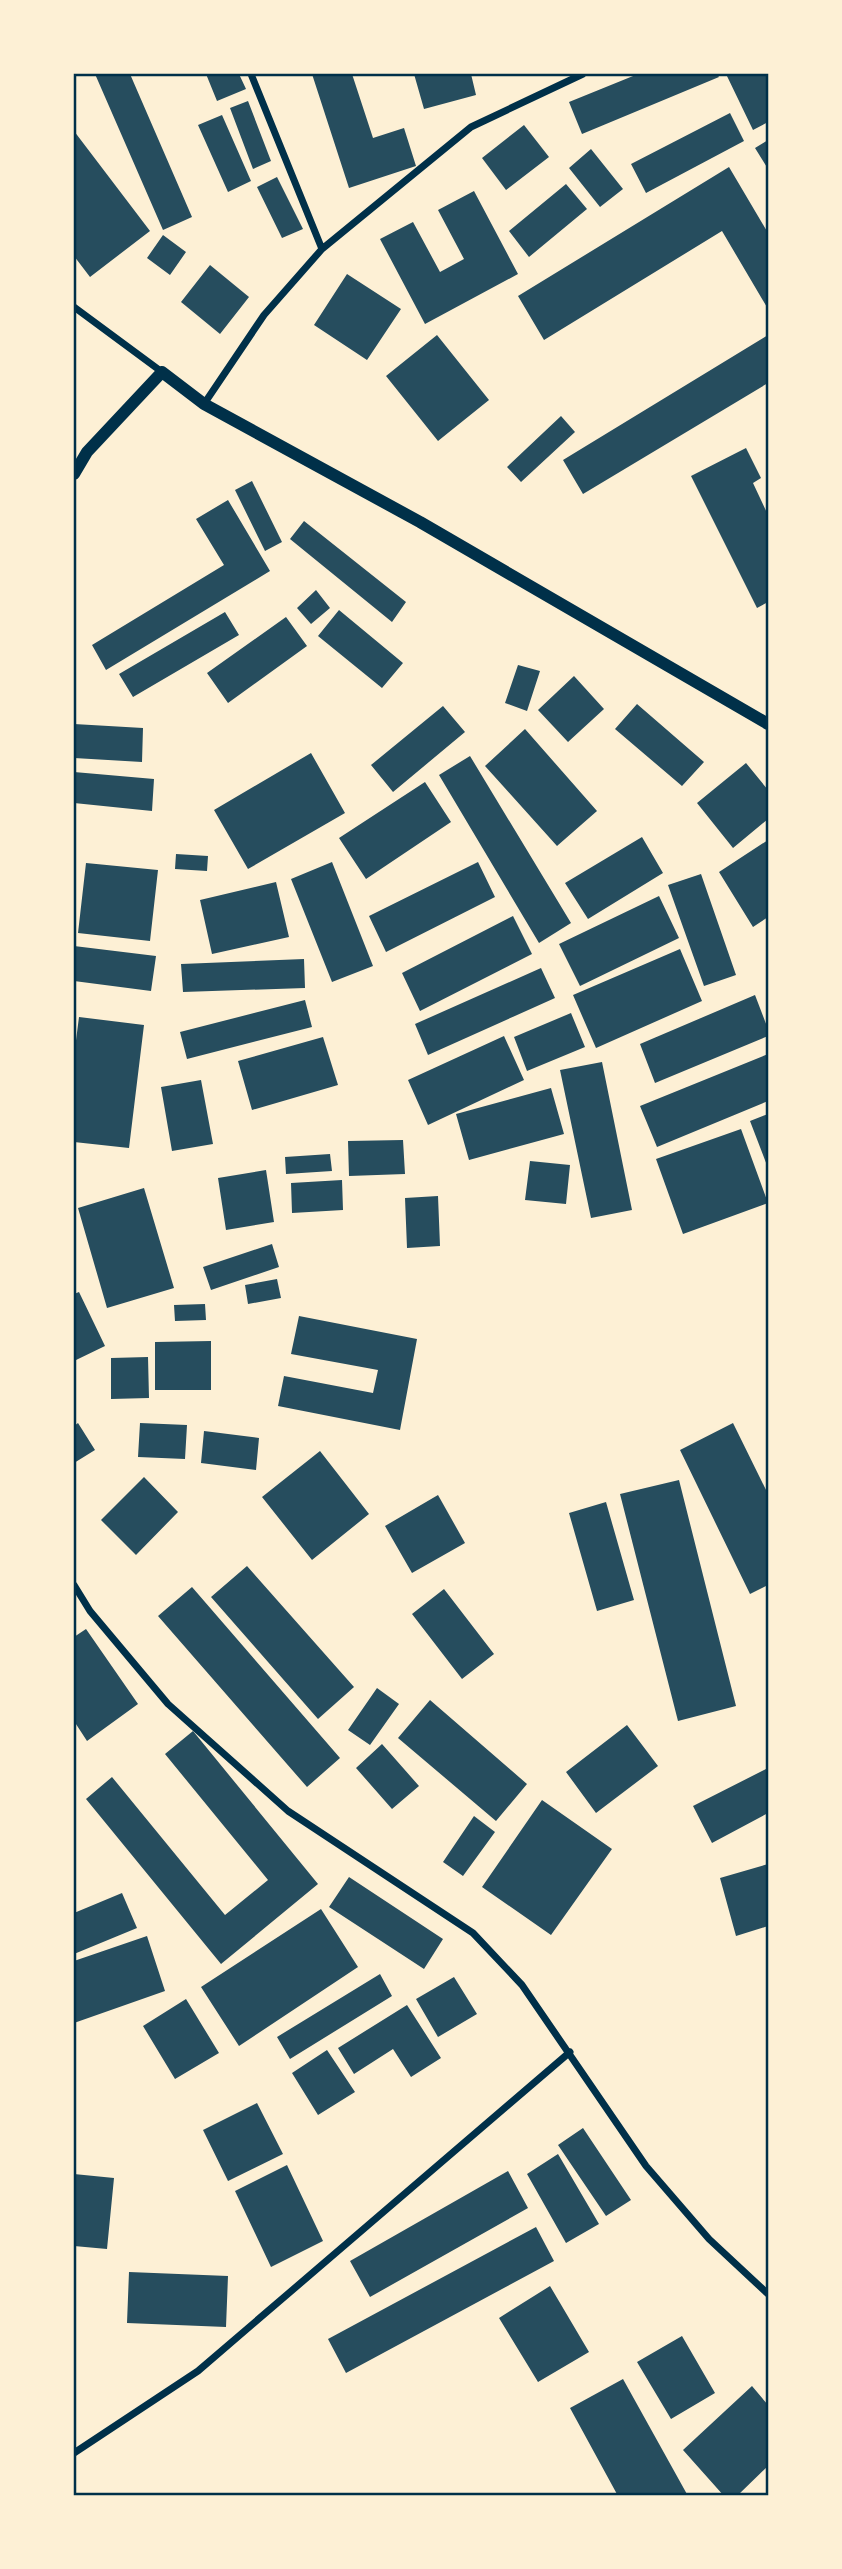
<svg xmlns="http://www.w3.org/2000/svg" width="842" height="2569" font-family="Roboto,sans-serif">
<rect width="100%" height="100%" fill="#fdf0d5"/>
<path fill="#264d5e" d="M95 74H130L192 217 163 230Z
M206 74H239L246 89 217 101Z
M312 74H352L373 138 404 128 416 166 349 188Z
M414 74H471L476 95 424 109Z
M638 74H717L719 77 582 134 569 102Z
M726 74H768V122L753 130Z
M248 101 271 161 253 169 230 108Z
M730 113 744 141 646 193 631 164Z
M222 115 251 181 228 192 198 125Z
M524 125 549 157 506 190 482 158Z
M74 131 150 231 90 277 74 256Z
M768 140V169L755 148Z
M591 149 623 189 600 207 569 168Z
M729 167 768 233V309L722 231 544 340 518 296Z
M277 177 303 229 282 238 257 187Z
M566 184 587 209 529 257 509 231Z
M474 191 518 274 425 324 380 239 413 222 440 272 464 259 438 210Z
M163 235 186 252 170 275 147 258Z
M210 265 249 297 220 334 181 302Z
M347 274 401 309 367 360 314 325Z
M437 335 489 400 438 441 386 376Z
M768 335V383L583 494 563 460Z
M561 416 575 432 521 482 507 467Z
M746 448 761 478 753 483 768 515V602L757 608 691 476Z
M252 481 282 542 265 551 235 490Z
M228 500 270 571 106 670 92 645 224 565 196 519Z
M304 521 406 602 392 622 290 539Z
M316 590 330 608 311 624 297 608Z
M339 610 403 663 382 688 318 636Z
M225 612 239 635 133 697 119 674Z
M286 617 307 646 228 703 207 673Z
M518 665 540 671 527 711 505 703Z
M574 676 604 709 568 742 538 710Z
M637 704 704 762 682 786 615 729Z
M443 706 465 732 393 792 371 765Z
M74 724 143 728 142 762 74 758Z
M525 729 597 811 557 846 485 766Z
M311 753 345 813 248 869 214 810Z
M470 756 571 923 539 943 439 775Z
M746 763 768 790V819L733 848 697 803Z
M74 772 154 779 152 811 74 803Z
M425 782 451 822 366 879 339 838Z
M642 837 663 873 588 919 565 883Z
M768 840V917L753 927 719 872Z
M176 854 208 856 207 871 175 869Z
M332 862 373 966 332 982 291 879Z
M478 862 495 897 386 952 369 916Z
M86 863 158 870 150 941 78 933Z
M701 874 736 975 704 986 668 885Z
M276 882 289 937 212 954 200 900Z
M659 896 679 938 580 986 559 944Z
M513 916 532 954 420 1011 402 973Z
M74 946 156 956 151 991 74 981Z
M680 949 702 1001 596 1048 573 995Z
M304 959 305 988 183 992 181 964Z
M541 968 555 998 428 1055 415 1024Z
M755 995 768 1029V1036L655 1083 640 1044Z
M305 1000 312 1027 187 1059 180 1032Z
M571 1013 585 1047 527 1071 514 1037Z
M79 1017 144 1025 129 1148 74 1142V1056Z
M504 1036 524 1080 428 1125 408 1080Z
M323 1037 338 1085 252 1110 238 1061Z
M768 1054V1101L657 1147 640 1106Z
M602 1062 632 1210 591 1218 560 1070Z
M201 1080 213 1144 172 1151 161 1087Z
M551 1088 564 1134 469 1160 456 1114Z
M768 1114V1168L750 1121Z
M741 1129 768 1203 683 1234 656 1159Z
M403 1140 405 1174 349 1176 348 1141Z
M330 1154 332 1171 286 1174 285 1157Z
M530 1161 570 1165 566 1204 525 1200Z
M266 1170 274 1222 226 1230 218 1178Z
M342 1180 343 1210 292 1213 291 1183Z
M144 1188 174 1288 107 1308 78 1208Z
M438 1196 440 1246 407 1248 405 1198Z
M272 1244 279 1267 211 1290 203 1267Z
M277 1279 281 1298 248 1304 245 1285Z
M79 1292 105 1346 74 1361V1294Z
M205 1304 206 1320 175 1321 174 1305Z
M299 1316 417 1339 400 1430 278 1406 284 1376 373 1393 378 1370 291 1354Z
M211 1341V1390H155V1342Z
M148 1357 149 1398 111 1399V1358Z
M78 1423 95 1450 74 1463V1426Z
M140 1423 187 1425 185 1459 138 1457Z
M733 1423 768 1494V1585L750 1594 680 1450Z
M204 1431 259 1438 256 1470 201 1463Z
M320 1451 369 1514 312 1560 262 1497Z
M144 1477 178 1512 136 1555 101 1520Z
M679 1480 736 1706 678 1721 620 1494Z
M438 1495 465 1543 412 1573 385 1526Z
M606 1502 634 1600 597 1611 569 1513Z
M247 1566 354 1687 318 1719 211 1597Z
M192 1587 340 1758 307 1787 158 1616Z
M444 1589 494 1654 462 1679 412 1614Z
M86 1629 138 1704 87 1741 74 1721V1637Z
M377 1688 399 1704 370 1745 348 1730Z
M430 1700 527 1784 496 1821 398 1738Z
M627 1725 658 1766 596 1813 566 1772Z
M193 1731 318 1884 221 1964 86 1799 112 1777 225 1915 268 1880 165 1754Z
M382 1744 419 1786 392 1809 356 1768Z
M768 1768V1813L712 1843 693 1806Z
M542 1800 612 1849 551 1935 482 1887Z
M474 1816 495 1832 463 1876 443 1862Z
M768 1864V1926L736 1936 720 1878Z
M349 1877 443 1939 424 1969 329 1907Z
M122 1893 137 1928 74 1954V1913Z
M321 1909 358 1967 239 2046 201 1987Z
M147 1936 165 1991 74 2023V1961Z
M380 1974 392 1996 290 2059 277 2037Z
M454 1977 477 2014 438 2037 416 1999Z
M186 1999 219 2053 175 2079 143 2026Z
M407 2005 441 2058 411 2077 393 2049 354 2074 338 2048Z
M327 2050 355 2092 318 2115 292 2073Z
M257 2103 283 2154 228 2181 203 2130Z
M583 2128 631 2200 606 2216 558 2145Z
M558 2154 599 2224 566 2243 527 2174Z
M287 2165 323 2241 271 2267 235 2191Z
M508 2171 528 2208 370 2297 350 2261Z
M74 2174 114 2178 107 2249 74 2246Z
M536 2227 554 2261 346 2373 328 2339Z
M129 2272 228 2276 226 2327 127 2323Z
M550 2286 589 2352 538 2382 499 2318Z
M682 2336 715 2393 671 2419 637 2362Z
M623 2379 688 2496H618L570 2408Z
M752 2386 768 2405V2466L737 2496H724L683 2450Z"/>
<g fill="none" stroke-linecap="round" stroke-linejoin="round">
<path stroke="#003049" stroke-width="7" d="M322 249 471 127 583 74
M74 307 162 372
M204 404 264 315 322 249 251 74
M74 1585 90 1611 168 1704 288 1811 473 1933 522 1985 646 2166 709 2239 768 2294
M74 2453 198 2371 570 2052"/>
<path stroke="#003049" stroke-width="12" d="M74 474 87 452 162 372 204 404 420 522 768 724"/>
</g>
<rect width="842" height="2569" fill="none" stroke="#fdf0d5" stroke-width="150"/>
<rect x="75" y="75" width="692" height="2419" fill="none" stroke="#003049" stroke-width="2.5"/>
</svg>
